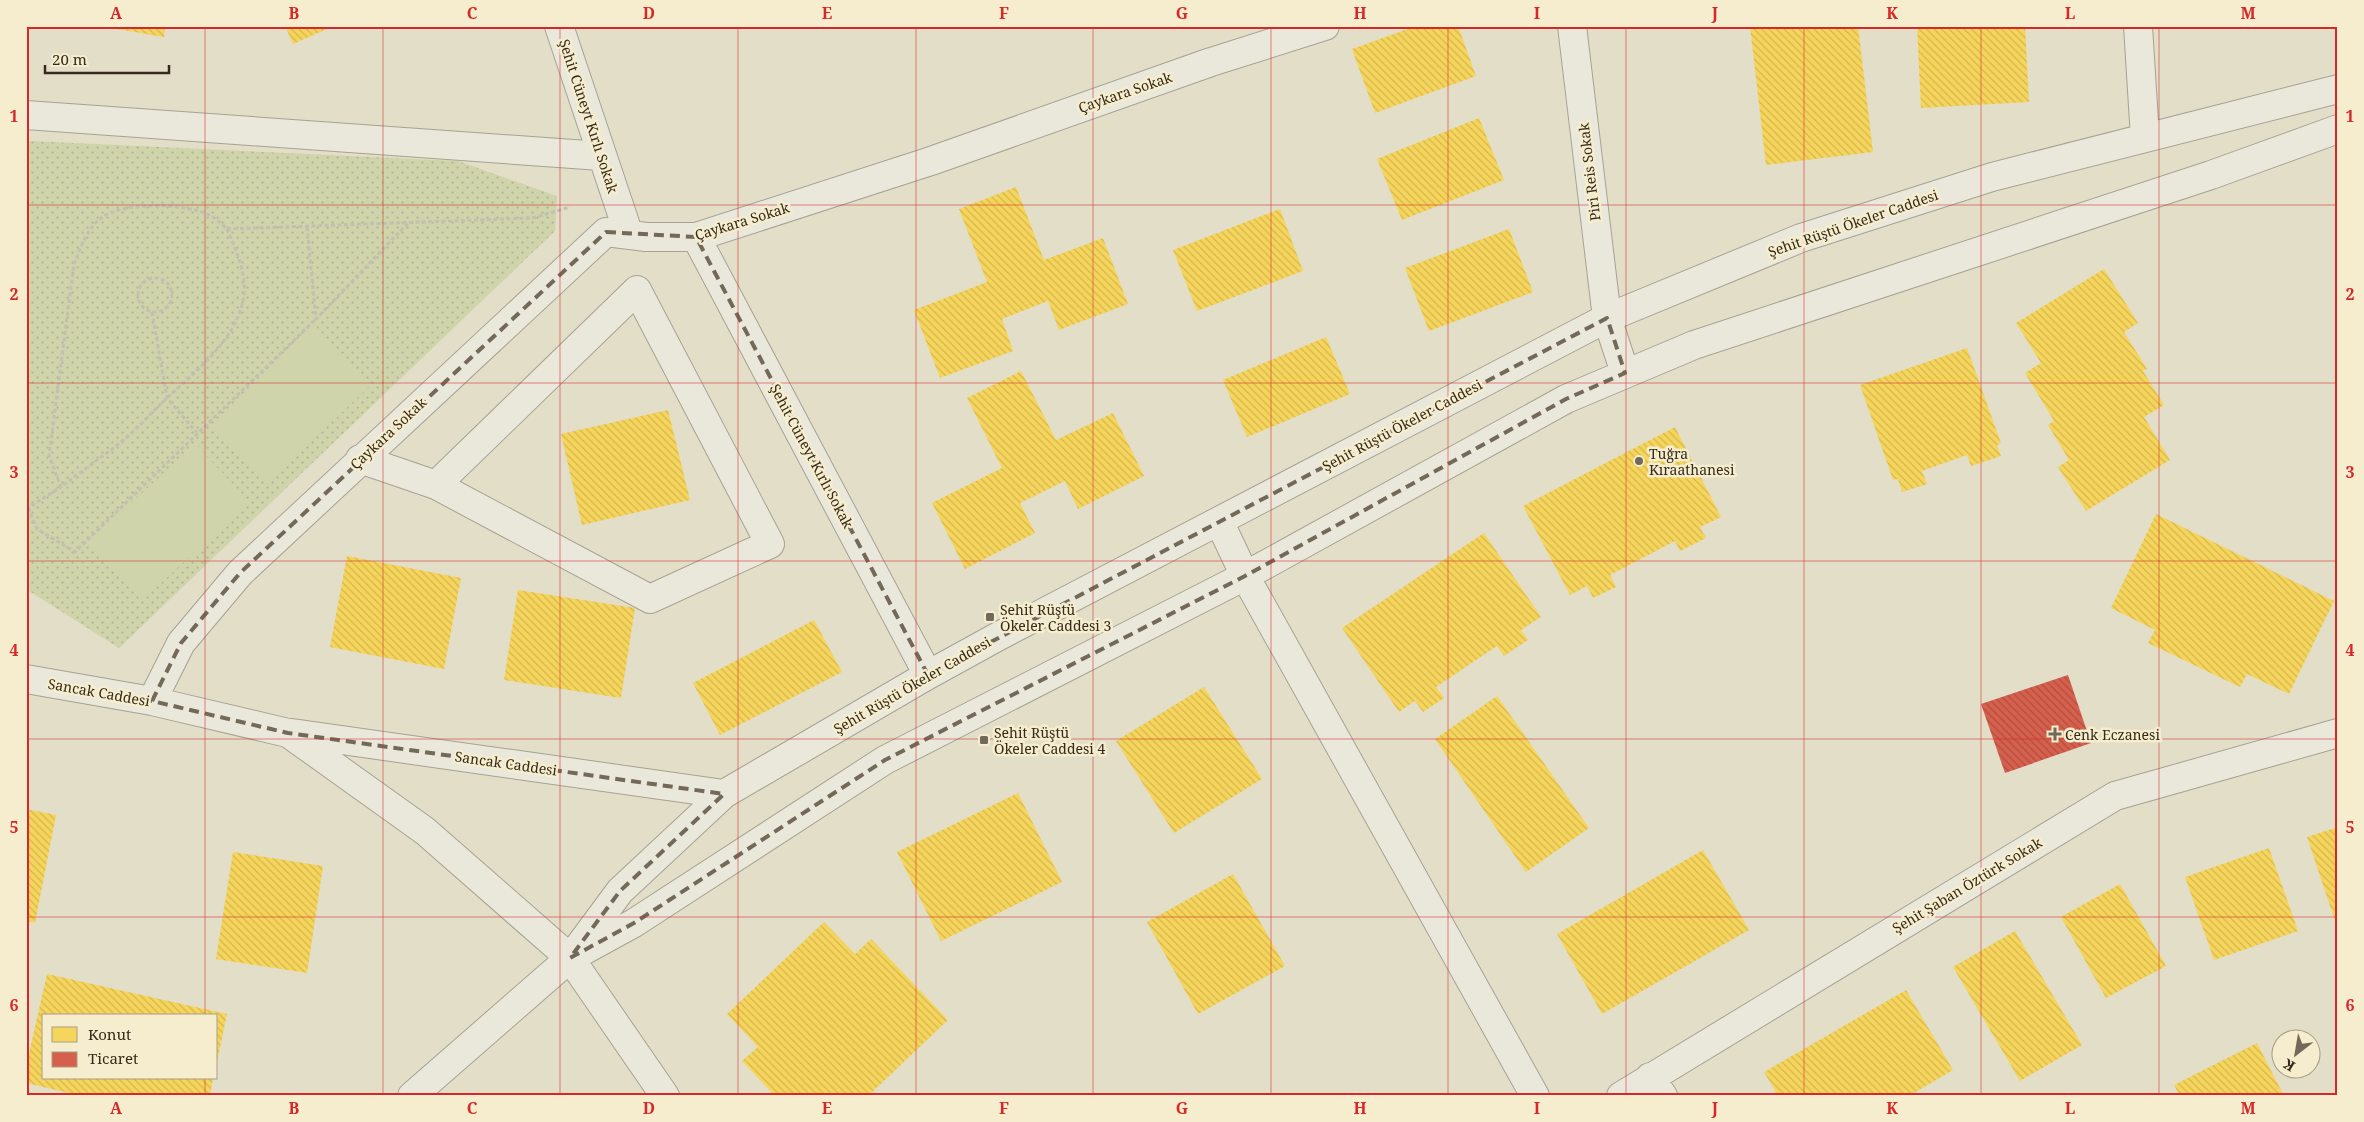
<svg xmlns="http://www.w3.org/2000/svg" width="2364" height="1122" font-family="'Noto Serif',serif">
<defs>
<pattern id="grass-dots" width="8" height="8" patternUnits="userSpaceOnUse" patternTransform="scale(1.25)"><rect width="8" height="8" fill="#cfd4aa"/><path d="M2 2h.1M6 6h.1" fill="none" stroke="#b2b692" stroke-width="1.8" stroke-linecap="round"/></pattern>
<pattern id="homes-back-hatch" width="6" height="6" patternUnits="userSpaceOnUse" patternTransform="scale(1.25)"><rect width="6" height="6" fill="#f6d55c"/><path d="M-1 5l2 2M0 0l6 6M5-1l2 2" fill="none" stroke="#d4b74f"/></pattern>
<pattern id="shops-back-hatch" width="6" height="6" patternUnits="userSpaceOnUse" patternTransform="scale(1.25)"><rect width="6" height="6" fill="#d6604d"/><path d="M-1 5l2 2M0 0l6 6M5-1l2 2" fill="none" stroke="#ae4f3f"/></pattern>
</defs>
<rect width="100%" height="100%" fill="#e2dec8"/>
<path fill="url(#grass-dots)" d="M31 141 458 161 557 196 555 231 119 648 26 589V144Z"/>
<path fill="#cfd4aa" d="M316 327 371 385 266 484 211 426Z
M195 444 249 501 142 601 88 543Z"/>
<path fill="url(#homes-back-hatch)" d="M99 26H165L164 37Z
M285 26H334L293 44Z
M1416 26H1458L1476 76 1375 113 1352 49Z
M1750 26H1858L1873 152 1766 165Z
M1917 26H2025L2029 102 1921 108Z
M1479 118 1504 180 1402 220 1377 159Z
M1016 187 1044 260 1103 238 1128 304 1059 330 1048 301 1002 319 1013 351 940 378 914 310 987 282 959 209Z
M1280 209 1303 271 1197 311 1173 250Z
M1509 229 1533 292 1429 331 1405 268Z
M2104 269 2138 323 2124 332 2147 369 2143 371 2164 405 2144 417 2170 460 2086 511 2058 467 2069 460 2048 425 2054 421 2025 373 2041 363 2016 323Z
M1326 337 1350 394 1247 437 1223 380Z
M1967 348 2001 443 1997 445 2001 456 1971 466 1967 455 1922 471 1927 484 1902 492 1898 479 1893 480 1860 385Z
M1021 371 1056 440 1113 413 1144 476 1078 509 1065 481 1020 503 1035 533 965 569 932 503 1002 468 967 398Z
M668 410 690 500 582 525 561 434Z
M1675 427 1721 517 1700 527 1706 538 1680 551 1675 541 1610 575 1616 587 1593 598 1587 586 1570 595 1523 506Z
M2156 514 2334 601 2289 694 2247 674 2240 687 2148 643 2155 630 2111 608Z
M1484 533 1541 617 1521 630 1528 640 1504 656 1497 646 1436 687 1444 698 1423 712 1415 701 1399 712 1342 628Z
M347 556 461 578 444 669 330 647Z
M518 590 635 608 621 698 504 680Z
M814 620 842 672 720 735 693 683Z
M1204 687 1262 779 1174 833 1116 741Z
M1497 696 1589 828 1526 872 1435 739Z
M1018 793 1062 882 941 941 897 852Z
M26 809 56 815 35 923 26 921Z
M2338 827V927H2337L2307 837Z
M2269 848 2298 931 2214 960 2185 877Z
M1703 850 1749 930 1602 1014 1557 934Z
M233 852 323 866 307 973 216 959Z
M1233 874 1285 966 1198 1014 1147 922Z
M2120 884 2166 966 2106 998 2061 917Z
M824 922 855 954 871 939 948 1020 868 1096H775L742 1061 758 1047 727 1014Z
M2015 931 2082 1045 2020 1081 1953 967Z
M47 974 227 1014 217 1062 216 1016H44V1078H213L210 1096H82L26 1083V1067Z
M1906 990 1953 1070 1909 1096H1778L1764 1072Z
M2257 1043 2284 1096H2180L2174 1085Z"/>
<path fill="url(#shops-back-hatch)" d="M2068 675 2091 743 2005 773 1981 704Z"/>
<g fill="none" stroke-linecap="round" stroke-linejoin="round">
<defs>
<path id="minor" d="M559 26 629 235
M1572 26 1607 318 1625 373
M2138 26 2145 138
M26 115 601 156
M696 237 928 675
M360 459 436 485 650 599 770 544 637 290 436 485
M1219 521 1245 576 1535 1096
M26 679 152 701 288 733 425 831 570 958 665 1096
M152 701 181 643 240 573 606 232 646 237H696L931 161 1211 62 1325 26
M292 733 724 794
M574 953 620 891 724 794 928 675 997 637 1607 318 1801 238 1992 177 2338 89
M1650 1077 1663 1096
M412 1096 570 958 634 923 885 760 1245 576 1566 399 1694 345 2211 175 2338 129
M1621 1096 2115 796 2338 733"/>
</defs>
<use href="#minor" stroke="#a7a292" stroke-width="30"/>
<path stroke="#c3bfb2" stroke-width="3" stroke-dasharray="4 2.5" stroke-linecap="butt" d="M307 227 316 319 408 223
M227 229C236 250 246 272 244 295 238 339 196 371 166 399 149 415 134 432 116 446 98 460 79 473 61 487L49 456 74 264C81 247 87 227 104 216 126 202 186 203 209 215 216 218 222 225 227 229L533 218 570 207
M138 295a17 17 0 1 1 34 0a17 17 0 1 1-34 0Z
M152 312 167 398 197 433
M28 508 37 529 75 552 316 319
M26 509 61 487"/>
<use href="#minor" stroke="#eae7db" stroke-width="28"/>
</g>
<path fill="none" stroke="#726958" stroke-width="4" stroke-dasharray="10 6" stroke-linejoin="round" d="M606 232 696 237 928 675 1607 318 1625 373 1566 399 1245 576 885 760 634 923 570 958 620 891 724 794 288 733 152 701 181 643 240 573Z"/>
<path fill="none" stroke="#d62828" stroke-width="1" stroke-opacity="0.55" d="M205 26V1016M383 26V1096M560 26V1096M738 26V1096M916 26V1096M1093 26V1096M1271 26V1096M1448 26V1096M1626 26V1096M1804 26V1096M1981 26V1096M2159 26V1096M26 205H2338M26 383H2338M26 561H2338M26 739H2338M26 917H2338M205 1078V1096"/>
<g fill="#726958" stroke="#f5edcd" stroke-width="2">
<circle cx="1639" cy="461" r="5"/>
<rect x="985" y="612" width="10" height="10" rx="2.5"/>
<path d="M2052.5 726.5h5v5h5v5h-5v5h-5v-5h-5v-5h5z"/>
<rect x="979" y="735" width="10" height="10" rx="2.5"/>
</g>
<g text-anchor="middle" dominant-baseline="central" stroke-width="5" stroke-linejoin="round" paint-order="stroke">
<g font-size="14" fill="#352a1b" stroke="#f5edcd">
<text transform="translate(1125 92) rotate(-19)">Çaykara Sokak</text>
<text transform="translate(589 116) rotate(72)">Şehit Cüneyt Kırlı Sokak</text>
<text transform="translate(1589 172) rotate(-97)">Piri Reis Sokak</text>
<text transform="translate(742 221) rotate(-17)">Çaykara Sokak</text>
<text transform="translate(1853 223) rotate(-19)">Şehit Rüştü Ökeler Caddesi</text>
<text transform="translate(1402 425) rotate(-28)">Şehit Rüştü Ökeler Caddesi</text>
<text transform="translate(388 433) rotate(-43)">Çaykara Sokak</text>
<text transform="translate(812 456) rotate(62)">Şehit Cüneyt Kırlı Sokak</text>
<text transform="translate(912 685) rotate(-30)">Şehit Rüştü Ökeler Caddesi</text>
<text transform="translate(99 692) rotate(10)">Sancak Caddesi</text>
<text transform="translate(506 763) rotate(8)">Sancak Caddesi</text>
<text transform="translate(1967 885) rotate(-31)">Şehit Şaban Öztürk Sokak</text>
</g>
<g font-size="14" fill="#352a1b" stroke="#f5edcd" text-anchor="start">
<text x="1649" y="453">Tuğra<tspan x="1649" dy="16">Kıraathanesi</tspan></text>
<text x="1000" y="609">Şehit Rüştü<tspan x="1000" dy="16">Ökeler Caddesi 3</tspan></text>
<text x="994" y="732">Şehit Rüştü<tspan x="994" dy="16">Ökeler Caddesi 4</tspan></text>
<text x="2065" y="734">Cenk Eczanesi</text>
</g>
</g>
<rect width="2364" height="1122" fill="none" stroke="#f5edcd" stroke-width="55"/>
<rect x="42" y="1014" width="175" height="65" fill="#f5edcd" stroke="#a89f86"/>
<rect x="52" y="1027" width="25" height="15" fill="#f6d55c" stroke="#a89f86"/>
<text x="88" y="1040" font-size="15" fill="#352a1b">Konut</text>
<rect x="52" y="1052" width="25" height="15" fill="#d6604d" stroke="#a89f86"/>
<text x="88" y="1064" font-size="15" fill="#352a1b">Ticaret</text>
<g transform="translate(2296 1054) rotate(211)"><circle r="24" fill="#f5edcd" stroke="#a89f86"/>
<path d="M0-4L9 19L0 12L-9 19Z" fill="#726958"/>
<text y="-8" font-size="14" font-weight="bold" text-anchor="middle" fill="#352a1b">K</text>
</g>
<path d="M45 65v8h124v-8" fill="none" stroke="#352a1b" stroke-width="2.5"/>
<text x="52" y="65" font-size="15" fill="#352a1b" stroke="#f5edcd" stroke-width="4" paint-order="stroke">20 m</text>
<rect x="28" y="28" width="2308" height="1066" fill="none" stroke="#d62828" stroke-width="2"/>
<g font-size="16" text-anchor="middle" font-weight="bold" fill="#d62828">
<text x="116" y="19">A</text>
<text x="294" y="19">B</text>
<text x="472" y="19">C</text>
<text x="649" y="19">D</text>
<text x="827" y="19">E</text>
<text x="1004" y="19">F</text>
<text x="1182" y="19">G</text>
<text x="1360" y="19">H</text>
<text x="1537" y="19">I</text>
<text x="1715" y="19">J</text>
<text x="1892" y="19">K</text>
<text x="2070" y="19">L</text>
<text x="2248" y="19">M</text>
<text x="14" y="122">1</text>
<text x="2350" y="122">1</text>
<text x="14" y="300">2</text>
<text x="2350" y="300">2</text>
<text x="14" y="478">3</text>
<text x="2350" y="478">3</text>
<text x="14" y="656">4</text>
<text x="2350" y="656">4</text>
<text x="14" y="833">5</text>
<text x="2350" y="833">5</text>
<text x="14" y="1011">6</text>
<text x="2350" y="1011">6</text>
<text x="116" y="1114">A</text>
<text x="294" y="1114">B</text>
<text x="472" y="1114">C</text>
<text x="649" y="1114">D</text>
<text x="827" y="1114">E</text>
<text x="1004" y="1114">F</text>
<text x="1182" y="1114">G</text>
<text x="1360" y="1114">H</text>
<text x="1537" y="1114">I</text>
<text x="1715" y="1114">J</text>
<text x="1892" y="1114">K</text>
<text x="2070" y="1114">L</text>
<text x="2248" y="1114">M</text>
</g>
</svg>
